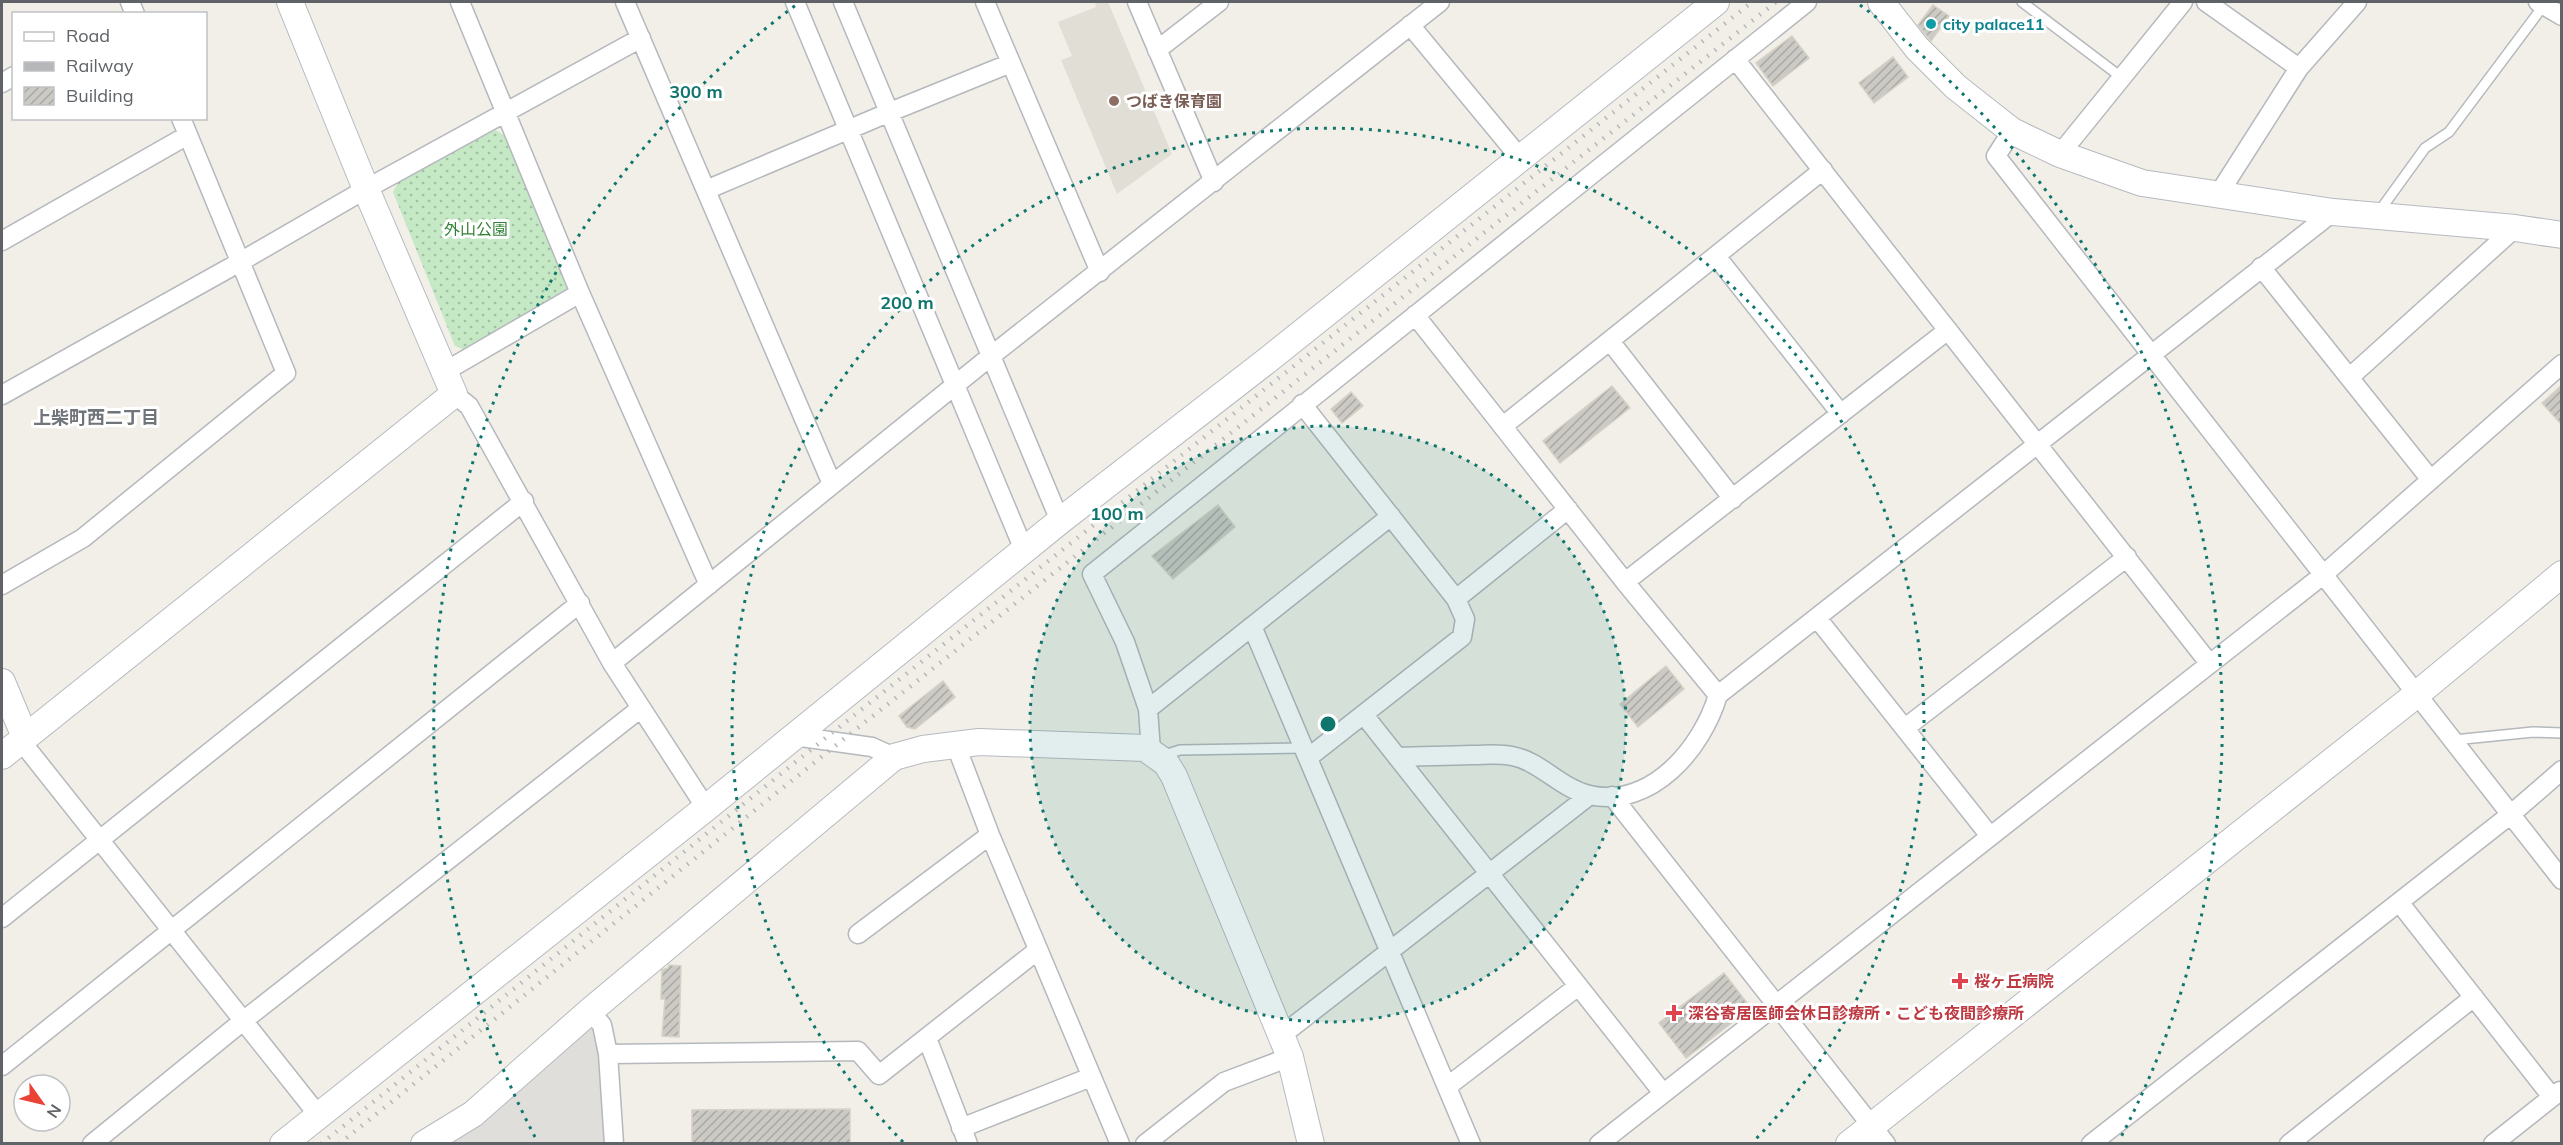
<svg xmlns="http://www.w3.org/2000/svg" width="2563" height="1145" font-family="Mulish,'Noto Sans JP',sans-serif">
<defs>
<pattern id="grass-dots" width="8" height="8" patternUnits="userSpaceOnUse" patternTransform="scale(1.5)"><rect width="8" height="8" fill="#c5e8c5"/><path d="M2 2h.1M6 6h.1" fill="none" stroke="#a3c0a4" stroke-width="1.8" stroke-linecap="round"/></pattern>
<pattern id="building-hatch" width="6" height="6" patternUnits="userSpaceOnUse" patternTransform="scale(1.5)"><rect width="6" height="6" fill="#cccac5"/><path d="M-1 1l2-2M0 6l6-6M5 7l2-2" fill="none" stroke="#a9a8a4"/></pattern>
</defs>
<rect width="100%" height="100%" fill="#f1efe8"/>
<path fill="#e0deda" d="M590 1011 602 1025 614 1143 424 1144Z"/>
<path fill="#e1ded6" d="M1095 2H1108L1172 154 1117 194 1061 60 1072 56 1058 22 1096 7Z"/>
<path fill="url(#grass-dots)" d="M495 130 507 137 568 288 562 297 465 350 455 346 393 192 398 183Z"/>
<path fill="url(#building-hatch)" stroke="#d6d1c6" stroke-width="1.5" d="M1933 5 1949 16 1931 41 1918 25Z
M1792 36 1809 58 1773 86 1756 63Z
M1893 57 1908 77 1874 103 1859 83Z
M2562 385V425L2542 403Z
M1612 386 1630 408 1560 463 1543 441Z
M1351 392 1363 406 1342 423 1331 409Z
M1218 505 1235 527 1173 579 1152 556Z
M1666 666 1684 689 1638 727 1620 704Z
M943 681 955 697 915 729 907 727 899 716Z
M669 965 681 966 679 1037 662 1036 665 999H661L662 970 668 968Z
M1724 973 1751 1008 1686 1058 1659 1023Z
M850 1109V1143H692V1110Z"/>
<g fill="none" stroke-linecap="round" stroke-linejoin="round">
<defs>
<path id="lane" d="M2022 2 2121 77
M2378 213 2425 148 2449 132 2544 5
M2454 740 2533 732 2562 733
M1161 756 1180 750 1305 748"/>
<path id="street" d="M130 2 135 14
M460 2 580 293 709 585
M625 2 832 484
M795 2 1024 550
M843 2 1060 521
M985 2 1100 272
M1137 2 1214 182
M2206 2 2299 68
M2538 2 2562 16
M1410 25 1521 159
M1157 50 1219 2
M1735 59 2209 663
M2 83 14 76
M2012 131 1996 156 2562 880
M2060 154 2183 2
M706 190 890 112 1011 63
M2218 195 2299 68 2357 2
M2 241 188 135
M1716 256 1841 414
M2261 267 2431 480
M1415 315 1625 582 1718 695
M1610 341 1733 499
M444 372 580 293
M2350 377 2515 228
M454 394 469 406 612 663 706 808
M2 395 240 262 366 189 641 38
M1302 404 1456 599 1465 619 1462 637 1309 757
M1503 426 1823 170
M1625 582 1948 330
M2 585 83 538 286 373 181 118
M1456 599 1568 509
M1817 618 1990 836
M1252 626 1471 1144
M612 663 991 356 1440 2
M1148 709 1391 516
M1364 715 1663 1093
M1905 728 2127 557
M794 736 872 747 894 757
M21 741 319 1116
M955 743 990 835 1120 1144
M1151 751 1148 709 1125 642 1092 574 1807 2
M1397 757C1422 756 1446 756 1471 755 1484 755 1498 753 1512 756 1540 761 1560 788 1589 795 1652 809 1702 748 1718 695L2333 212
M1612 796 1886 1144
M2399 902 2552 1097
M2 918 524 501
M858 934 990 835
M590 1011 602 1025 608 1054 614 1144
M1282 1035 1590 795
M927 1038 968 1144
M608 1054 858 1051 879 1075 1038 950
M2 1066 580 603
M1448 1086 1577 987
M961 1128 1091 1077
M92 1144 243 1021 641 708
M1145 1144 1224 1082 1290 1057
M1599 1144 2323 575 2562 364
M2091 1144 2510 815 2562 770
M2289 1144 2474 997
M2493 1144 2560 1091"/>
<path id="secondary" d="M1881 2 1917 48 1956 87 2012 131 2060 154 2142 183 2333 212 2515 228 2562 235
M2 682 25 737
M2 756 454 394 366 189 290 2
M283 1144 706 808 1060 521 1269 359 1716 2
M424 1144 473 1114 590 1011 894 757 923 749 979 742 1145 748 1166 763 1174 776 1290 1057 1311 1144
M1849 1144 2417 694 2562 574"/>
</defs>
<use href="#lane" stroke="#b5b8bc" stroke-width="12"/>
<use href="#street" stroke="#b5b8bc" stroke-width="21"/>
<use href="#secondary" stroke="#b6babf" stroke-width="28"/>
<use href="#lane" stroke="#fff" stroke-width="9"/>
<use href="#street" stroke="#fff" stroke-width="18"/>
<use href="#secondary" stroke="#fff" stroke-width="26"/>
<path stroke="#b6b7b8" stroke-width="4.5" stroke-dasharray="1.5 8" stroke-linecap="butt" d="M321 1144 823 740 1752 2
M339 1144 840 742 1776 2"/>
</g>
<circle cx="1328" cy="724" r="298" fill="#0f766e" fill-opacity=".12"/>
<g fill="none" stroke="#0f766e" stroke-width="3" stroke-dasharray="3 6">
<circle cx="1328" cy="724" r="298"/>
<path d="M903 1142A596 596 0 1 1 1753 1142"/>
<path d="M535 1137A894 894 0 0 1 796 5M1860 5A894 894 0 0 1 2121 1137"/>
</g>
<circle fill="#0f9aa8" stroke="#fff" stroke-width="2" cx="1931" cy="24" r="6"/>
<circle fill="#8d6e63" stroke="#fff" stroke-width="2" cx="1114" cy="101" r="6"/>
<g fill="#e0444e" stroke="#fff" stroke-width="2">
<path d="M1957 972h6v6h6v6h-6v6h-6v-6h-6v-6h6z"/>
<path d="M1671 1004h6v6h6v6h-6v6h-6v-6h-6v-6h6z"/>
</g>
<g text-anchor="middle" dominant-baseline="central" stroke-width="6" stroke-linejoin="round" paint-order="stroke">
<g font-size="16" font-weight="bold" fill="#0d838f" stroke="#fff" text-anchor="start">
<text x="1943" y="24">city palace11</text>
</g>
<g font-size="16" font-weight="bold" fill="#785e54" stroke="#fff" text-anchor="start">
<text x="1126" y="101">つばき保育園</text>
</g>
<g font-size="16" fill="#348238" stroke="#fff">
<text x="476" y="229">外山公園</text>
</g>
<g font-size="16" font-weight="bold" fill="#be3a42" stroke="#fff" text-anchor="start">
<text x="1974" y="981">桜ヶ丘病院</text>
<text x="1688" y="1013">深谷寄居医師会休日診療所・こども夜間診療所</text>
</g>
<g font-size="18" font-weight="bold" fill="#70757a" stroke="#fff">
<text x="96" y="417">上柴町西二丁目</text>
</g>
</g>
<circle cx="1328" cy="724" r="9" fill="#0f766e" stroke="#fff" stroke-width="3"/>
<g font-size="18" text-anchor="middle" font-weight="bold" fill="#0f766e" stroke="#fff" stroke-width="6" stroke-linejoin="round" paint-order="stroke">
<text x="696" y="98">300 m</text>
<text x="907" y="309">200 m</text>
<text x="1117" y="520">100 m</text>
</g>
<rect width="2563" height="1145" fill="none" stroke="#5f6368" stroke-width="6"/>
<rect x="12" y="12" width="195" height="108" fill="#ffffff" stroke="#bfc1c3" stroke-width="1.5"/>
<rect x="24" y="32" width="30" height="9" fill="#ffffff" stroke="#bfc1c3" stroke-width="1.5"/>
<text x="66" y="42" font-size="18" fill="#5f6368">Road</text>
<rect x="24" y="62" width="30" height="9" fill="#b6b7b8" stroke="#bfc1c3" stroke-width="1.5"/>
<text x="66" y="72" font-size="18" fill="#5f6368">Railway</text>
<rect x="24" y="87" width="30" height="18" fill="url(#building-hatch)" stroke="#bfc1c3" stroke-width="1.5"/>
<text x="66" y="102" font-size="18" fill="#5f6368">Building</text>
<g transform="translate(42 1103) rotate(124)"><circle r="28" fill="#ffffff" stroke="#bfc1c3" stroke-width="1.5"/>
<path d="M0-4.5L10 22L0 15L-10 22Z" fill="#ea4335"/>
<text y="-9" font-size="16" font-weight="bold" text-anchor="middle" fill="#5f6368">N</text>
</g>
</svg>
